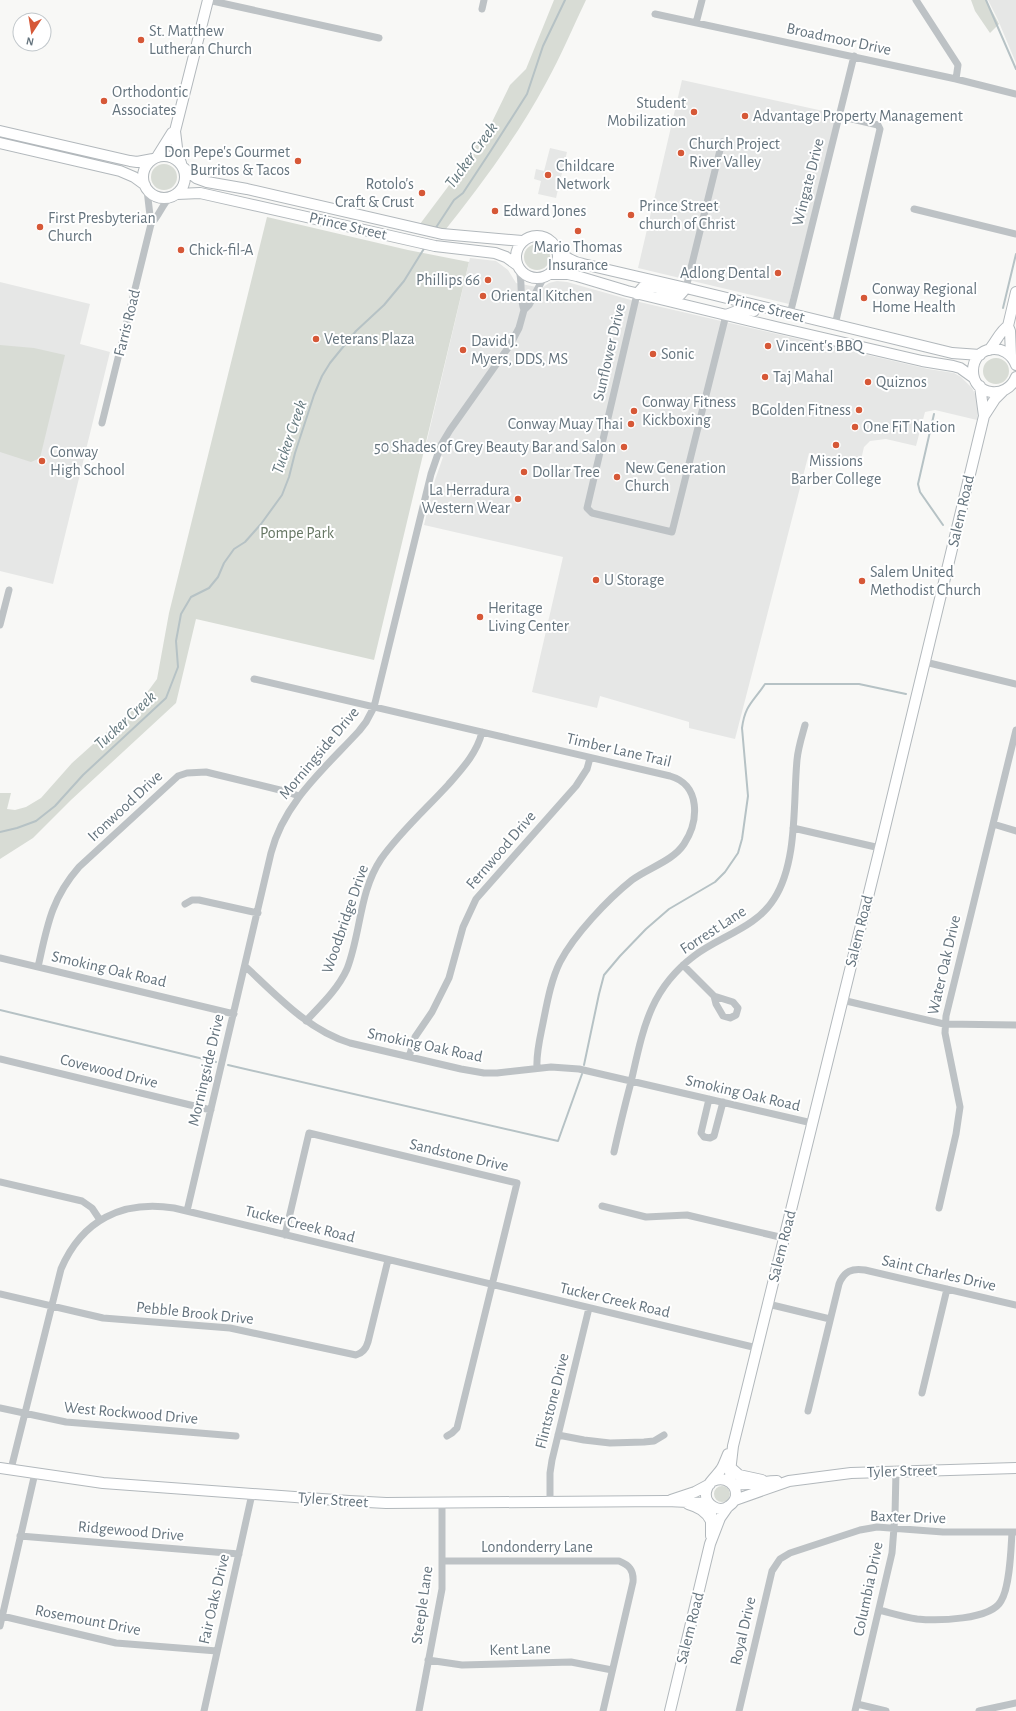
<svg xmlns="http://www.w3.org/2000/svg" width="1016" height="1711" font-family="'Alegreya Sans',sans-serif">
<rect width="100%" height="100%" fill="#f8f8f6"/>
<path fill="#e6e7e6" d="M988 0H1016V63L998 20Z
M682 80 837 114 789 304 638 268Z
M550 148 567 152 556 198 538 194 541 181 534 179 536 169 544 171Z
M470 258 496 261 508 270 516 283 542 288 549 283 557 281 567 282 631 300 928 369 954 373 961 377 972 388 979 402 977 420 935 410 925 412 916 446 886 439 870 441 864 447 860 464 809 453 735 739 689 728V722L600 696 597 708 532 692 563 557 424 525 435 480 443 457 425 449Z
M0 282 90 304 80 344 110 352 53 584 0 571Z"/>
<path fill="#d8dcd5" d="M554 0H586C573 27 561 56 546 83 517 137 480 186 442 234L417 228 447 188 492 122 510 85 526 69Z
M971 0H986L999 24 990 33 975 11Z
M151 177a13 13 0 1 1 26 0a13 13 0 1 1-26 0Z
M267 217 408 250 469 262 374 660 196 619 176 703 71 800 33 838 0 859V793H11L7 809 15 810 26 807 41 798 72 763 140 702 157 679 169 613Z
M524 257a13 13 0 1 1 26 0a13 13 0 1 1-26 0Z
M0 345 34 348 65 355 40 458 31 462 0 452Z
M983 371a13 13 0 1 1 26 0a13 13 0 1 1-26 0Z
M714 1494a8 8 0 1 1 16 0a8 8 0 1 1-16 0Z"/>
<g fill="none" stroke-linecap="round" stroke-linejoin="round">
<path stroke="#b6c2c5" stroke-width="2" d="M986 0 1016 69
M435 229 454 200 463 193 490 152 527 94 543 46 565 0
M1003 308 1016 254
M934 414 918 484 920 492 943 525
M0 832 17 828 36 821 55 806 83 775 166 698 178 667 176 641 181 614 191 597 209 588 218 577 224 563 234 549 245 542 261 524 282 495 289 477 295 453 314 395 322 376 330 363 356 331 384 305 404 281 425 247
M0 1010 216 1062
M228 1065 558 1141 582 1074
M584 1065 599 994 604 975 620 956 646 929 669 909 715 882 725 872 738 853 742 839 748 796 742 728C745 705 753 702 765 684H859L906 694"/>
<defs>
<path id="secondary" d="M0 131 130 161 137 162 153 159
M0 143 120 171 134 177 145 185
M143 177a21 21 0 1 1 42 0a21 21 0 1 1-42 0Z
M157 157 172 133 175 131
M181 163 178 156 175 131 208 0
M184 168 196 178 207 182 247 189 442 234 522 241
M177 194 200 193 435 246 495 253 506 257 517 265
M516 257a21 21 0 1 1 42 0a21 21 0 1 1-42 0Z
M556 248C564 257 572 262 583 264L686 288 952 353 980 355
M550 274H568L577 276 627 291 776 327 922 361 953 366 960 368 974 378
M660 292 680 295 686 288
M637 294 644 286 660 288
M726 315 742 309 754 311
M989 350C996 342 1000 331 1008 326
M1011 356 1010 331 1008 326 1016 292
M1016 365C1007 341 973 345 973 371 973 396 1007 400 1016 377
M980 386 984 416
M730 1467 739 1475 762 1480
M0 1468 103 1483 349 1501 386 1503 667 1501 709 1503
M713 1481C731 1473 745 1495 729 1506 719 1514 704 1504 706 1492 707 1483 717 1476 722 1468 724 1464 726 1459 728 1454
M731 1483 730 1472 733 1446 880 848 984 416 995 399 1003 391
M733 1484C748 1486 762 1481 777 1481
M671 1500 695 1492 710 1484
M735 1500 789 1481 851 1473 1016 1468
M688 1504C698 1507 706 1511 711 1521
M711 1536V1505
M670 1711 710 1544 720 1518 727 1508"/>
</defs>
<use href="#secondary" stroke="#b2b8bc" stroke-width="12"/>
<path stroke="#bdc2c5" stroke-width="7" d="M208 0 379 38
M916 0 958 65 956 79
M482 9 484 0
M655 14 956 79 1016 94
M696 23 702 0
M914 209 1016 234
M151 224C159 216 162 205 170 197
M519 270C523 283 519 297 524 310
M686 288 722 142
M637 294 587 508 592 513 672 532 726 315
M790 314 854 56
M835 325 880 129 878 125 839 116
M102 423 151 224 147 190
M0 625 9 590
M925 662 1016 684
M254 679 670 776C701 785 699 821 684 844 673 861 648 868 632 880 608 899 574 935 560 962 551 980 547 1003 543 1023 540 1038 536 1053 537 1068
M993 824 1016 831
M793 828 880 848
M185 904 192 900H199L258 913
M0 958 234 1014
M683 965 714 996 716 1004 723 1016 730 1018 736 1015 738 1008 733 1002 714 996
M245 966C277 996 308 1030 350 1043L461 1069 484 1073H497L551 1067 579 1069 812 1123
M38 967C47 927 51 899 79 867L178 776 187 773 206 772 284 791 299 796
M842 1000 944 1024 1016 1025
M306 1021C321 1005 338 989 347 969 361 933 359 892 381 859 400 832 426 809 448 785 462 769 477 753 482 732
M409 1057 415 1037 432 1012 449 978 463 927 476 899 576 786 587 769 590 758
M0 1059 211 1110
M709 1099 701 1133 704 1137 710 1138 714 1136 723 1102
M614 1152C619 1129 625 1105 631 1082 643 1030 649 990 694 956 720 936 756 928 774 899 798 862 793 802 797 760 798 748 802 736 805 725
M0 1182 82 1201 92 1208 100 1220
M602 1206 646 1217 687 1215 784 1238
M939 1208 956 1134 960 1107 945 1033 946 1016 1016 730
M187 1211 271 853C284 802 325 768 359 731L366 722 374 707 431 474 441 445 450 430 510 345 519 328 524 310 529 305 544 277
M285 1235 309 1133 517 1183 457 1428 452 1433 447 1436
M0 1294 103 1318 230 1328 356 1355C363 1353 366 1349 368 1342L388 1260
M768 1304 830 1319
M922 1393 947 1289
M0 1408 66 1422 236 1436
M808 1411 839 1284C844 1271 852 1268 865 1270L1016 1305
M558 1435 584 1440 610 1443 644 1442 654 1441 664 1435
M11 1469 61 1269C82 1220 122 1200 174 1208L757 1348
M550 1502V1473L552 1460 589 1308
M20 1536 239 1554
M443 1561H619C629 1565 634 1570 633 1582L603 1711
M879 1610C891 1613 904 1617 917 1619 937 1621 991 1620 1001 1601 1010 1587 1011 1549 1012 1532
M2 1616 116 1643 217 1651
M0 1626 35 1473
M428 1660 462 1665 571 1662 612 1670
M857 1704 886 1711
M204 1711 252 1494
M419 1711 442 1589V1503
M739 1711 772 1571 780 1559 790 1553 860 1530 877 1527 943 1532H1016
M855 1711 892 1553 895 1515 896 1471
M979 1711 1016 1703"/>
<use href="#secondary" stroke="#fff" stroke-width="10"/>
</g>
<g fill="#d65837" stroke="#fff" stroke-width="1.5">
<circle cx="141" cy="40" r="4"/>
<circle cx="104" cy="101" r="4"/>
<circle cx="694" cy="112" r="4"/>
<circle cx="745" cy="116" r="4"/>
<circle cx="681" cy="153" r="4"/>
<circle cx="298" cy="161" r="4"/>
<circle cx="548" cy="175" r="4"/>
<circle cx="422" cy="193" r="4"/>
<circle cx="495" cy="211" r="4"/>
<circle cx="631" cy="215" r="4"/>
<circle cx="40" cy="227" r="4"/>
<circle cx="578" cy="231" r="4"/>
<circle cx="181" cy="250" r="4"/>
<circle cx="778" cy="273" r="4"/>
<circle cx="488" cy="280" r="4"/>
<circle cx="483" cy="296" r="4"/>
<circle cx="864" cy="298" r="4"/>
<circle cx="316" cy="339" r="4"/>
<circle cx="768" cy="346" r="4"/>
<circle cx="463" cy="350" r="4"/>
<circle cx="653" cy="354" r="4"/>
<circle cx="765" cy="377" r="4"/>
<circle cx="868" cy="382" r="4"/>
<circle cx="859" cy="410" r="4"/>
<circle cx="634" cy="411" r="4"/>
<circle cx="631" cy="424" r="4"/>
<circle cx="855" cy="427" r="4"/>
<circle cx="836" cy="445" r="4"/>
<circle cx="624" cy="447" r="4"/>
<circle cx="42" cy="461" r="4"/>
<circle cx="524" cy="472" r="4"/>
<circle cx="617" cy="477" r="4"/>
<circle cx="518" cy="499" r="4"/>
<circle cx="596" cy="580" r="4"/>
<circle cx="862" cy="581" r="4"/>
<circle cx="480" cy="617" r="4"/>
</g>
<g text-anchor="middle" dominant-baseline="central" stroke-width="4" stroke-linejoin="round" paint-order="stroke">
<g font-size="16" fill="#65747e" stroke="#fff" text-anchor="start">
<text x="149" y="31">St. Matthew<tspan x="149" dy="18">Lutheran Church</tspan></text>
<text x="112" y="92">Orthodontic<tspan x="112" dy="18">Associates</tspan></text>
<text x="686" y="103" text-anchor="end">Student<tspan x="686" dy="18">Mobilization</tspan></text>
<text x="753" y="116">Advantage Property Management</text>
<text x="689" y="144">Church Project<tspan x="689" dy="18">River Valley</tspan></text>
<text x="290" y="152" text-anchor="end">Don Pepe's Gourmet<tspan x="290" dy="18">Burritos &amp; Tacos</tspan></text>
<text x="556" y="166">Childcare<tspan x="556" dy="18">Network</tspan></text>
<text x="414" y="184" text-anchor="end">Rotolo's<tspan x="414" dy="18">Craft &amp; Crust</tspan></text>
<text x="639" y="206">Prince Street<tspan x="639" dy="18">church of Christ</tspan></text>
<text x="503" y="211">Edward Jones</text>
<text x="48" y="218">First Presbyterian<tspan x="48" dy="18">Church</tspan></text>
<text x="578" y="247" text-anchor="middle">Mario Thomas<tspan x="578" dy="18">Insurance</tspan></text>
<text x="189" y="250">Chick-fil-A</text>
<text x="770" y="273" text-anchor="end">Adlong Dental</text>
<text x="480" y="280" text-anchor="end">Phillips 66</text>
<text x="872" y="289">Conway Regional<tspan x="872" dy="18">Home Health</tspan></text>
<text x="491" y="296">Oriental Kitchen</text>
<text x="324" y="339">Veterans Plaza</text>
<text x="471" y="341">David J.<tspan x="471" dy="18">Myers, DDS, MS</tspan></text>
<text x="776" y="346">Vincent's BBQ</text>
<text x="661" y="354">Sonic</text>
<text x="773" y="377">Taj Mahal</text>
<text x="876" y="382">Quiznos</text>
<text x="642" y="402">Conway Fitness<tspan x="642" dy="18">Kickboxing</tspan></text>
<text x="851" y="410" text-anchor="end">BGolden Fitness</text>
<text x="623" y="424" text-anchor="end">Conway Muay Thai</text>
<text x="863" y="427">One FiT Nation</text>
<text x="616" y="447" text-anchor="end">50 Shades of Grey Beauty Bar and Salon</text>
<text x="50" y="452">Conway<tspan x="50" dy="18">High School</tspan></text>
<text x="836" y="461" text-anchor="middle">Missions<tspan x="836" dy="18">Barber College</tspan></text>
<text x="625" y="468">New Generation<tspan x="625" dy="18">Church</tspan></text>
<text x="532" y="472">Dollar Tree</text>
<text x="510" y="490" text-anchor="end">La Herradura<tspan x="510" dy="18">Western Wear</tspan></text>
<text x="870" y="572">Salem United<tspan x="870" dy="18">Methodist Church</tspan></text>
<text x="604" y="580">U Storage</text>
<text x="488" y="608">Heritage<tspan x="488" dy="18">Living Center</tspan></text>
</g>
<g font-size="16" fill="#65747e" stroke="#fff">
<text transform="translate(839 39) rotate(12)">Broadmoor Drive</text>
<text transform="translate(808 182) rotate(-76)">Wingate Drive</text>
<text transform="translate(348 226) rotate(13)">Prince Street</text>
<text transform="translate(766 308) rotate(14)">Prince Street</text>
<text transform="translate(127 323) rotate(-76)">Farris Road</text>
<text transform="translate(609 352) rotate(-77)">Sunflower Drive</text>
<text transform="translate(961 511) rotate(-77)">Salem Road</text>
<text transform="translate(619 750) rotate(13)">Timber Lane Trail</text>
<text transform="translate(319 753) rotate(-50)">Morningside Drive</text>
<text transform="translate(125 806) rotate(-43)">Ironwood Drive</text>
<text transform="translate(501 850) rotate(-49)">Fernwood Drive</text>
<text transform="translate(345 919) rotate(-71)">Woodbridge Drive</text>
<text transform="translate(713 930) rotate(-33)">Forrest Lane</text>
<text transform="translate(859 931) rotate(-76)">Salem Road</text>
<text transform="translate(944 965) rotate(-77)">Water Oak Drive</text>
<text transform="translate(109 969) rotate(13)">Smoking Oak Road</text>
<text transform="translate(425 1045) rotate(12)">Smoking Oak Road</text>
<text transform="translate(206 1070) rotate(-77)">Morningside Drive</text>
<text transform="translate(109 1071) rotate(14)">Covewood Drive</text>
<text transform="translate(743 1093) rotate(13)">Smoking Oak Road</text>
<text transform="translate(459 1155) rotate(13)">Sandstone Drive</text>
<text transform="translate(300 1224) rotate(14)">Tucker Creek Road</text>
<text transform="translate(782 1246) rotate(-76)">Salem Road</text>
<text transform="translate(939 1273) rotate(13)">Saint Charles Drive</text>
<text transform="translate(615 1300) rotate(13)">Tucker Creek Road</text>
<text transform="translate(195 1313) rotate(6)">Pebble Brook Drive</text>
<text transform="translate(552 1401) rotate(-76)">Flintstone Drive</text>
<text transform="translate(131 1413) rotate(5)">West Rockwood Drive</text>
<text transform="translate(902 1471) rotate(-2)">Tyler Street</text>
<text transform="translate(333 1500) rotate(4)">Tyler Street</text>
<text transform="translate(908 1517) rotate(2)">Baxter Drive</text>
<text transform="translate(131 1531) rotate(5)">Ridgewood Drive</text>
<text x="537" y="1547">Londonderry Lane</text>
<text transform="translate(868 1589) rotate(-78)">Columbia Drive</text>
<text transform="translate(214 1599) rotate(-77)">Fair Oaks Drive</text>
<text transform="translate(422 1605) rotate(-82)">Steeple Lane</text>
<text transform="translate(88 1620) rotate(11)">Rosemount Drive</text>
<text transform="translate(690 1628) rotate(-76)">Salem Road</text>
<text transform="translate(743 1631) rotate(-77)">Royal Drive</text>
<text transform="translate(520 1649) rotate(-2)">Kent Lane</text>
</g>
<g font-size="16" fill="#677764" stroke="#fff">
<text x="297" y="533">Pompe Park</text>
</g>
<g font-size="17" font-style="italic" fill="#65797f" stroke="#fff">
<text transform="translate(471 155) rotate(-54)">Tucker Creek</text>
<text transform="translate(289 437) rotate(-71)">Tucker Creek</text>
<text transform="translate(125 720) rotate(-43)">Tucker Creek</text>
</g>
</g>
<g transform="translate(32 32) rotate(192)"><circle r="19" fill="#ffffff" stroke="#c1c7cb"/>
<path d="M0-3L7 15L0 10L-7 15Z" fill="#d65837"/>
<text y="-6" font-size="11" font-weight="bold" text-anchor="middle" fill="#65747e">N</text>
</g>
</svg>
